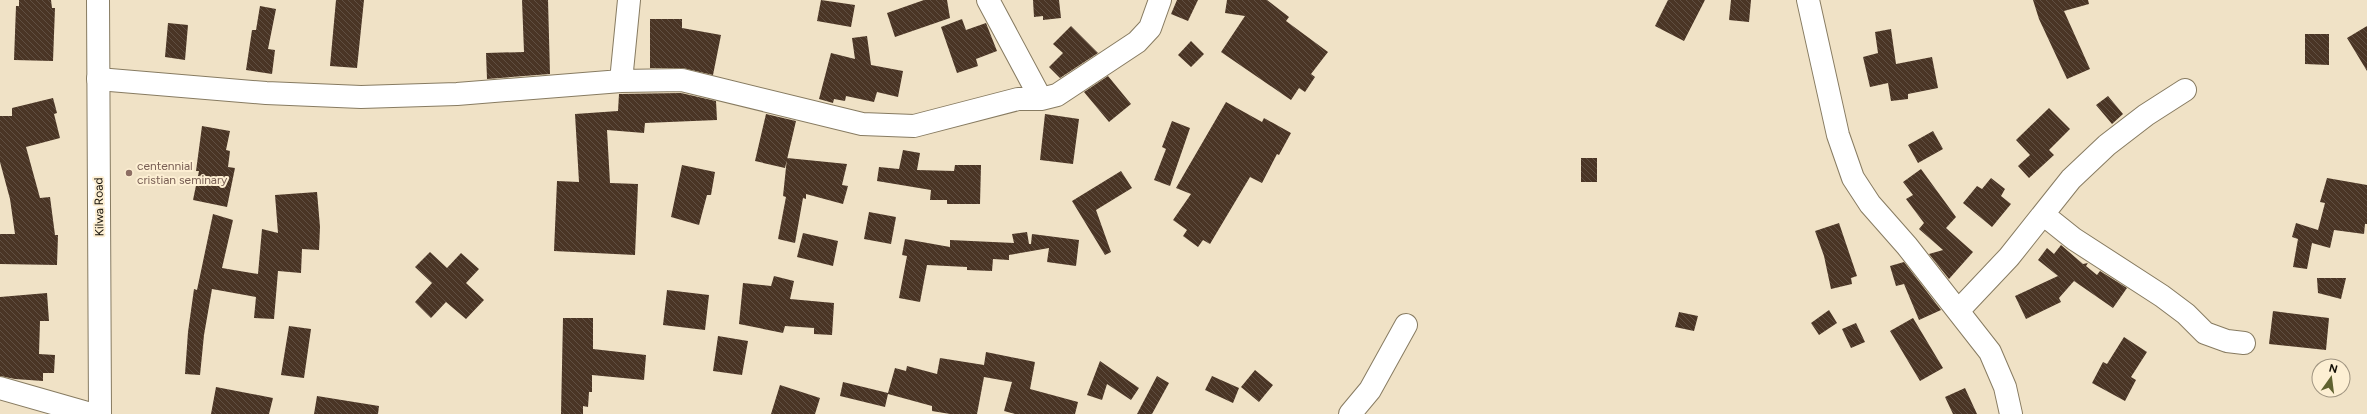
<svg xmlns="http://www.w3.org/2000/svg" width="2367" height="414" font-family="Figtree,sans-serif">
<defs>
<pattern id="building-back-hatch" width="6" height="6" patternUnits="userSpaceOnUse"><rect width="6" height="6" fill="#4a3525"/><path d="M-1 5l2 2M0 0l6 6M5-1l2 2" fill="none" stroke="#604f42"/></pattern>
</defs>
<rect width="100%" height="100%" fill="#f0e2c6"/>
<path fill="url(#building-back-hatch)" d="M19 0H51L52 8H55L53 61 14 60 16 6H19Z
M336 0H364L357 68 330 66Z
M522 0H548L550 74 487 79 486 53 524 52Z
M821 0 855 5 851 27 817 21Z
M924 0H947L950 18 895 37 887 13Z
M1033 0H1059L1061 18 1043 20V16L1034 17Z
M1177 0H1198L1188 21 1171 14Z
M1227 0H1267L1289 17 1286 21 1328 52 1311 74 1315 77 1305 92 1299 88 1291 100 1221 52 1245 16 1225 13Z
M1668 0H1705L1684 41 1655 26Z
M1731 0H1751L1749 22 1729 20Z
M2033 0H2088L2089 4 2064 11 2090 69 2067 79 2039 19Z
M260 6 276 9 268 49 275 50 272 74 246 70 252 30H256Z
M650 19H682V28L721 35 713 75 682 68H650Z
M962 19 966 30 986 23 997 51 976 59 978 66 957 73 941 27Z
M168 23 188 25 185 60 165 57Z
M1071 26 1098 53 1060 78 1049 67 1063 53 1053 44Z
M2367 26V71L2347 38Z
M1891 29 1896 64 1932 57 1938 88 1908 94V99L1891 101 1888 83 1870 87 1863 57 1878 53 1875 32Z
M2305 34H2329V65L2305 64Z
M867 36 871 65 903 71 898 97 877 92 874 102 846 96 845 101 834 99 833 103 819 99 831 53 855 59 852 38Z
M1191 41 1204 54 1191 67 1178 55Z
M1108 76 1131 104 1109 122 1084 92Z
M681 93 716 101 717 120 645 123 644 133 607 130 610 183 638 184 635 255 554 251 557 181 579 182 575 114 618 111 619 94Z
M2108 96 2123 114 2112 124 2096 105Z
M53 98 57 113 54 114 60 138 26 147 40 198 50 197 55 235H58L57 265 0 264V234H15L10 199 0 162V116H12V108Z
M1226 102 1262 122 1264 118 1291 133 1279 155 1277 154 1262 183 1250 177 1210 244 1203 240 1198 247 1183 236 1187 230 1173 220 1191 194 1176 188Z
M2049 108 2070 129 2049 150 2054 155 2029 178 2018 166 2030 155 2016 140Z
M766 114 796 121 785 168 755 161Z
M1045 114 1079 119 1073 164 1040 160Z
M1172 121 1190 128 1170 186 1154 180 1166 149 1162 147Z
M202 126 230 131 226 150 230 151 228 167 235 168 227 207 193 200 199 171H196Z
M1933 131 1943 149 1918 163 1908 145Z
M903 150 920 153 917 170 954 171 955 165H981L980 204H947V200H930L931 190 877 181 879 167 899 169Z
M787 158 847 164 842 185 848 186 843 204 806 194V199L803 198 795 243 778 239 786 197 783 196Z
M1581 158H1597V182H1581Z
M682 165 715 172 711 195H707L699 225 671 217Z
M1921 169 1956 217 1946 228 1973 252 1949 279 1929 254 1943 250 1919 229 1924 223 1906 199 1913 195 1903 182Z
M1121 171 1132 188 1096 210 1111 252 1105 255 1072 201Z
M1991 178 2005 189 2001 196 2011 204 1992 227 1963 203 1977 186 1982 189Z
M2327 178 2367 185V224H2365L2364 234 2334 230 2330 248 2312 243 2307 269 2293 267 2298 239 2292 237 2296 223 2318 230 2325 203 2320 202Z
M317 192 320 227 319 250 302 249 301 273 278 271 274 319 254 318 256 297 212 289 204 335 200 375 185 374 188 332 194 289 197 290 213 214 233 220 222 268 258 274 262 229 278 233 275 195Z
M869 212 896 217 891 244 864 239Z
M1839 223 1857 276 1851 278 1852 284 1831 289 1824 256 1815 231Z
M1027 232 1029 244H1031L1032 234 1079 240 1076 266 1047 262 1049 248 1009 255V260L993 259 992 271 967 270V267L927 265 920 302 899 298 907 256 902 255 905 239 950 247V240L1014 243 1012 234Z
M803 233 838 241 833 266 797 257Z
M2061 245 2083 264 2088 263 2086 266 2097 275 2100 271 2127 288 2113 308 2074 281 2059 298 2061 302 2026 319 2015 296 2058 276 2038 260 2047 248 2054 254Z
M430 252 447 268 461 253 479 269 466 283 484 300 466 319 446 302 431 318 415 302 432 283 415 267Z
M1904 262 1941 310 1919 320 1904 284 1896 286 1890 266Z
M774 276 794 281 790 299 834 303 832 335 814 334V328L785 326 783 333 739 324 743 283 771 286Z
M2317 278H2346L2341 299 2318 293Z
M667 290 709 295 705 330 663 325Z
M47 293 49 321H40L39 354 55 355 54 373H43V381L15 379 0 376V297Z
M1829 310 1837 323 1819 335 1811 323Z
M2273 311 2329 318 2326 350 2269 344Z
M1679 312 1698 316 1694 331 1675 327Z
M563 318H593V349L646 355 644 380 592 375V392H589L588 407 583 406V414H561Z
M1913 318 1943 368 1920 381 1890 331Z
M1856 323 1865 342 1851 348 1842 329Z
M289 326 311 329 304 378 281 375Z
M718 336 748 341 742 375 713 371Z
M2124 337 2147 352 2131 377 2136 380 2125 401 2092 383 2103 362 2107 364Z
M986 352 1035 362 1030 389 1078 402 1075 414H1015L1004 411 1012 382 984 377 977 414H950L932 411V406L888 394 885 407 840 396 843 382 888 393 895 368 906 371 907 366 937 374 940 358 984 365Z
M1100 361 1139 388 1131 400 1107 384 1102 400 1087 395Z
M1255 370 1273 385 1259 402 1241 387Z
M1157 376 1169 383 1152 414H1137Z
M1212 376 1239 388 1233 403 1205 390Z
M780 385 820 398 815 414H771Z
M216 387 273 398 269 414H211Z
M1965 388 1977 414H1953L1945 397Z
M317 396 379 406 378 414H314Z"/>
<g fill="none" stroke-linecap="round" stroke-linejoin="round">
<defs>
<path id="minor" d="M988 0 1041 99
M1808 0 1838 135 1853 178 1870 204 1907 246 1990 352 2005 387 2011 414
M98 79 266 93 361 97 457 94 621 81 682 80 862 124 914 126 1018 99H1041L1057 95 1137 42 1150 28 1160 0
M621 81 629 0
M2044 215 2074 239 2162 296 2186 314 2205 333 2227 341 2244 343
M1958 311 2009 257 2071 179 2107 145 2146 115 2185 90
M0 388 91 414
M1350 414 1370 390 1406 325"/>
<path id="highway" d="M98 0 100 414"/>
</defs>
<use href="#minor" stroke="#877b61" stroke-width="24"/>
<use href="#highway" stroke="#877b61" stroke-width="24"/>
<use href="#minor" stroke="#fff" stroke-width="22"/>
<use href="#highway" stroke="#fff" stroke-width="22"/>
</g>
<circle fill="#8d6e63" stroke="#fdefd3" stroke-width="1.5" cx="129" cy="173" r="4"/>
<g text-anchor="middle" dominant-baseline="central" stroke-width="4" stroke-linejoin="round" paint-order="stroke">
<g font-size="12" fill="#785e54" stroke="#fdefd3" text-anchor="start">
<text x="137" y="166">centennial<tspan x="137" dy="14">cristian seminary</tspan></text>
</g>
<g font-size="12" fill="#140f06" stroke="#fdefd3">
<text transform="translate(99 207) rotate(-91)">Kilwa Road</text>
</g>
</g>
<g transform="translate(2331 378) rotate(14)"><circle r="19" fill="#fdefd3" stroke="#a09581"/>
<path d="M0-3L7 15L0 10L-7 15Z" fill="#606230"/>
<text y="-6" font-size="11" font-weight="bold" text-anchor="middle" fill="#140f06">N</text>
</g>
</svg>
